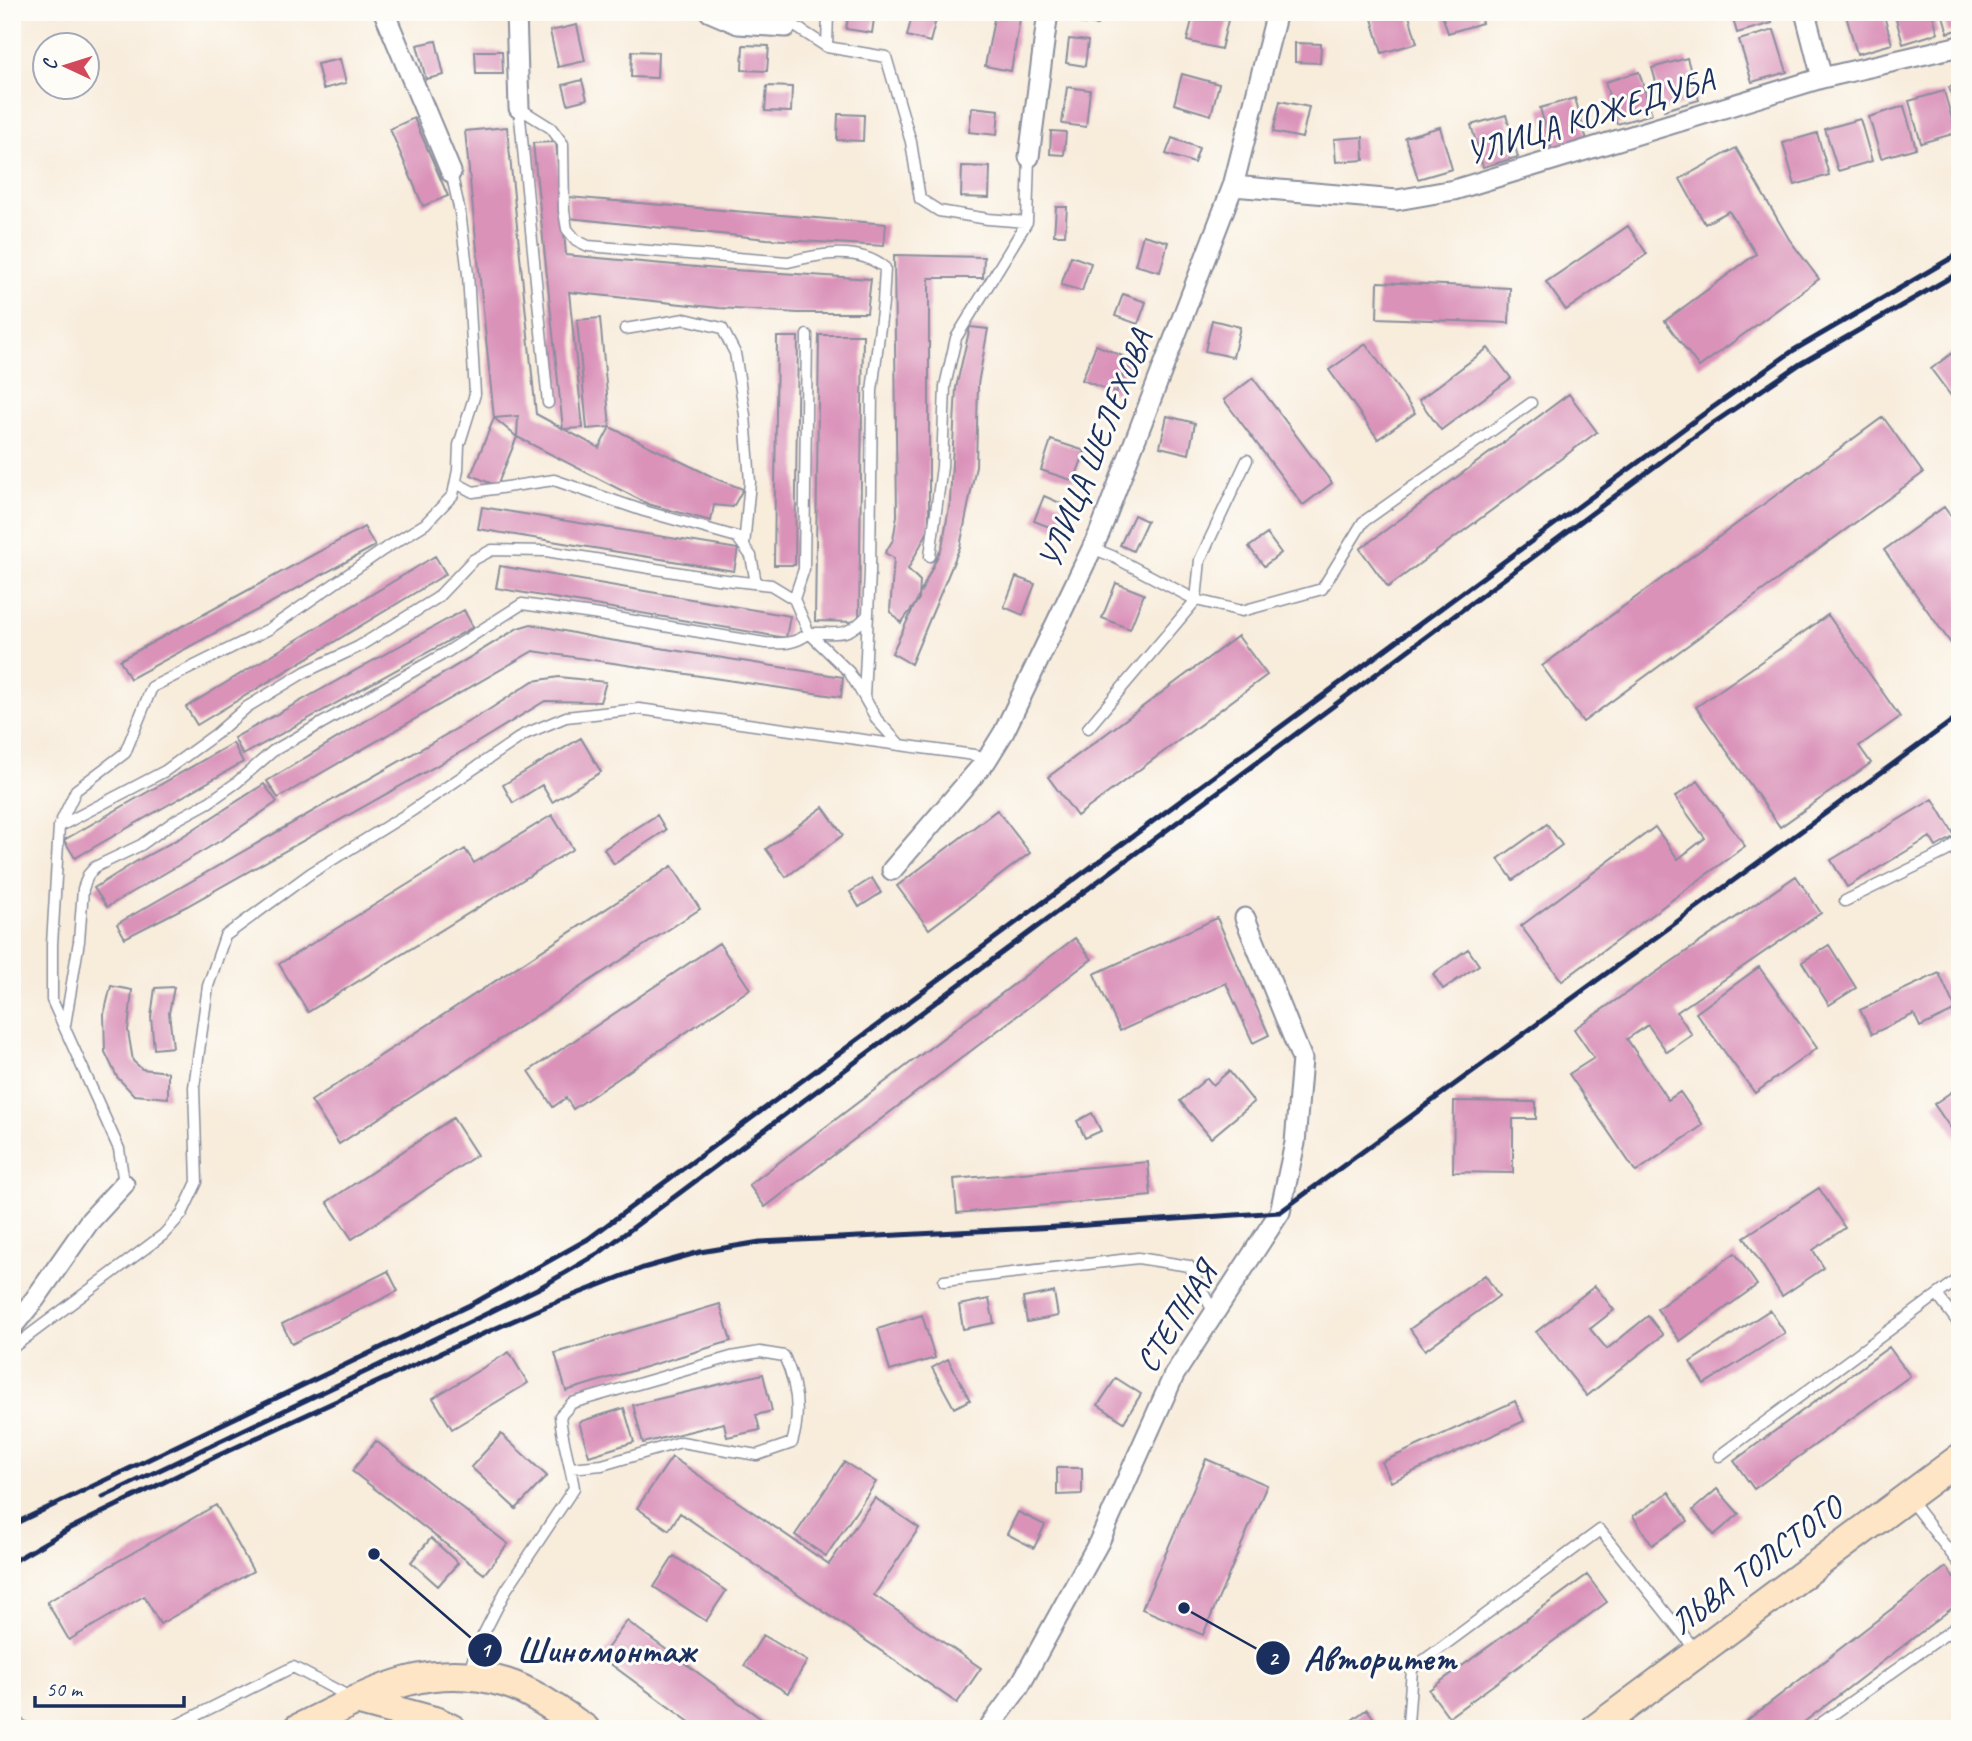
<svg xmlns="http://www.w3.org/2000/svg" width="1972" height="1741" font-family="Caveat,sans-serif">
<rect width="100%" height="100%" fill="#fdfcf7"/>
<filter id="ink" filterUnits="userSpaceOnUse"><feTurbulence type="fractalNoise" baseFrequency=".0143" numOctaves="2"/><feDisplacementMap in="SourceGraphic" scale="14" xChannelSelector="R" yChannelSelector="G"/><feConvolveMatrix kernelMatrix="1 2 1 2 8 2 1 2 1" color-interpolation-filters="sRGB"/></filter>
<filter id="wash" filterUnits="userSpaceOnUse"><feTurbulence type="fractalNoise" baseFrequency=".00686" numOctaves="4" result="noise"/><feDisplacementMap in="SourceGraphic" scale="28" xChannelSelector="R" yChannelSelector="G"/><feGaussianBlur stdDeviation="1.57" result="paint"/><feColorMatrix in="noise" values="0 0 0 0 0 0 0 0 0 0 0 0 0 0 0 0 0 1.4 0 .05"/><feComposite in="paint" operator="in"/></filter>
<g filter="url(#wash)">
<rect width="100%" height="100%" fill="#f8ecdb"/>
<g id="blocks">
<path fill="#da92b9" d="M739 12H774V17L739 15Z
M849 12H875L872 33 846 29Z
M913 12H938L930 42 907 36Z
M1079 12H1098L1097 25 1078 23Z
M1194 12 1228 20 1221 49 1187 41Z
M1370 12H1408L1417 43 1382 53Z
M1441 12H1479L1482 23 1448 33Z
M1731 12H1769L1772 23 1737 33Z
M1845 12H1883L1892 44 1857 54Z
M1894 12H1932L1938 33 1903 44Z
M1942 12H1960V29L1948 33Z
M995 14 1020 19 1011 71 985 66Z
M577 25 585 61 558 67 550 31Z
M1774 30 1787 72 1752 82 1739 40Z
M1069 39 1088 41 1085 66 1066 63Z
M436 41 444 75 426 79 417 45Z
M1295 43 1321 44 1320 63 1295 62Z
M743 45 769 46 767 71 742 70Z
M475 51H502L503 74H476Z
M632 51 658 52 657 78 631 77Z
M1687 58 1699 100 1664 110 1652 68Z
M340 59 346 83 323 89 317 64Z
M1639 72 1652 114 1617 124 1605 82Z
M1182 74 1219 84 1211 115 1174 104Z
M582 80 587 99 568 104 563 85Z
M1960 84V121L1959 122 1949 87Z
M767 86 792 87 791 112 765 111Z
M1067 87 1090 90 1086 127 1062 124Z
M1944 91 1956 133 1921 143 1909 101Z
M1575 98 1587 140 1552 150 1540 108Z
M1280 101 1309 107 1302 138 1273 132Z
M1904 106 1916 148 1881 158 1869 117Z
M972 107 999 110 997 135 969 132Z
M838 114 864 115 863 141 837 140Z
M1506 115 1518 157 1483 167 1471 125Z
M414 118 448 196 423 206 390 129Z
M1860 119 1872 161 1838 171 1825 129Z
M507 127 536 414 599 448 610 427 719 480 743 489 733 507 714 505 711 521 648 504 517 437 518 416 494 418 465 131Z
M1440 127 1452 169 1418 179 1405 137Z
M1051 131 1066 132 1064 155 1050 154Z
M1817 133 1829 175 1795 185 1783 143Z
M1363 137 1364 160 1336 162 1334 139Z
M1172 138 1199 148 1194 163 1166 154Z
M556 142 566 255 718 269 871 279 867 313H798L719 308 569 292 583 428 563 429 533 143Z
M1736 148 1789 239 1819 279 1699 367 1665 321 1756 254 1729 211 1705 224 1680 179Z
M962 166 990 167 989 198 961 197Z
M568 197 886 224 884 246 767 239 569 218Z
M1056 207H1067L1065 235H1054Z
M1628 226 1647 254 1566 310 1546 282Z
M1143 235 1168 242 1160 272 1135 265Z
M894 255 984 257 983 278H929V529L908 569 920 581 919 599 901 623 890 611 894 558 885 553 893 540 897 516Z
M1071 256 1091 263 1082 291 1061 285Z
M1378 282 1510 288 1509 323 1377 318Z
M1123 294 1146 302 1138 324 1115 316Z
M600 318 610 427 587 429 577 320Z
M1212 320 1240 327 1233 357 1205 351Z
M970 327 988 329 978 384 976 466 960 547 911 664 892 653 942 547 950 502 956 388Z
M819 335H863L859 622 815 621Z
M777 337H798L795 565H774Z
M1366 344 1415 413 1378 439 1329 370Z
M1096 345 1130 359 1116 393 1082 380Z
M1960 347V408L1931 369Z
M1488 348 1511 378 1441 430 1419 400Z
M1253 378 1332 483 1303 505 1224 400Z
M1569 394 1597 432 1388 587 1360 549Z
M1167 416 1195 423 1189 454 1160 447Z
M1883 417 1923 473 1583 722 1542 666Z
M494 418 517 437 497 486 471 475Z
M1051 440 1085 451 1074 481 1041 470Z
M1044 496 1067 506 1057 530 1034 521Z
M482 507 738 549 734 571 478 529Z
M1944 507 1960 529V656L1884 550Z
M1134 515 1147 521 1133 551 1120 545Z
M364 527 375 546 130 679 120 660Z
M1267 534 1281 553 1264 566 1249 547Z
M435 556 446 574 197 725 186 707Z
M500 566 790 616 786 638 496 588Z
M1016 577 1035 584 1023 615 1004 607Z
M1116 583 1144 594 1130 629 1102 618Z
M464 610 473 627 243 755 234 738Z
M1828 615 1900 717 1859 746 1871 763 1780 827 1696 707Z
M531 624 597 638 843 677 841 697 533 651 278 798 267 781 518 628Z
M1238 636 1267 675 1077 816 1048 777Z
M559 677 606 682 600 702 545 701 468 748 187 906 125 938 117 924 487 711 533 681Z
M581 738 601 772 552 802 542 785 513 803 503 785Z
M233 743 243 762 75 858 64 840Z
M1698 781 1745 846 1562 981 1521 926 1655 827 1678 859 1705 838 1675 797Z
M264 784 277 802 225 838 107 907 94 888 137 861 180 838Z
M1933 799 1955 836 1936 847 1930 837 1847 887 1831 860Z
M823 807 843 835 786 877 766 849Z
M997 810 1030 853 929 929 897 886Z
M552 815 573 849 308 1012 279 964 465 849 474 863Z
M657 815 666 830 614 864 604 849Z
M1547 824 1562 845 1513 880 1498 859Z
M672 866 700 909 339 1144 311 1101Z
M1796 876 1821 913 1677 1012 1692 1035 1667 1052 1648 1025 1627 1039 1668 1100 1680 1092 1703 1125 1636 1172 1569 1074 1594 1058 1574 1029Z
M872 878 881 893 859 907 850 892Z
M1217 918 1269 1035 1253 1043 1226 983 1120 1031 1094 974Z
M1075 938 1092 959 765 1207 749 1185Z
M719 943 750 989 573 1109 566 1098 553 1107 529 1071Z
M1829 945 1856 988 1829 1005 1802 962Z
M1468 949 1479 965 1443 989 1433 974Z
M1759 967 1817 1048 1755 1093 1696 1013Z
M1939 973 1956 1010 1920 1027 1914 1014 1872 1034 1860 1010Z
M111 986 132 990 128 1031 133 1061 142 1069 168 1072V1098L134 1095 117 1077 105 1052 104 1014Z
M174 987 169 1013 173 1047 154 1049 151 1017 155 988Z
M1229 1071 1254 1102 1211 1138 1180 1101 1207 1078 1213 1085Z
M1960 1086V1142L1934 1104Z
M1454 1101 1536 1102V1119H1513V1173L1453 1172Z
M1092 1113 1101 1131 1085 1138 1077 1121Z
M453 1118 477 1155 352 1239 327 1202Z
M1148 1162 1151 1196 957 1213 954 1179Z
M1819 1188 1845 1228 1813 1250 1824 1268 1782 1296 1744 1237Z
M1735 1253 1757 1285 1680 1341 1657 1309Z
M388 1271 398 1291 292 1344 282 1324Z
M1485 1275 1499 1296 1425 1350 1410 1329Z
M1595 1286 1614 1310 1590 1329 1607 1349 1648 1316 1663 1335 1587 1396 1536 1332Z
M1054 1292 1058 1316 1027 1322 1023 1298Z
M989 1299 994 1323 963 1329 959 1305Z
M720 1304 731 1341 566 1391 555 1353Z
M1770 1310 1785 1333 1704 1384 1690 1362Z
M922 1315 935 1358 890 1371 878 1329Z
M1889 1347 1910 1376 1754 1489 1734 1461Z
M509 1352 528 1383 452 1429 433 1398Z
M948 1359 970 1400 954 1408 932 1368Z
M763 1374 772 1411 756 1415 760 1430 727 1437 724 1423 643 1443 633 1405Z
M1116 1378 1141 1394 1124 1422 1098 1405Z
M1515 1401 1524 1421 1391 1482 1382 1462Z
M624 1408 634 1442 589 1456 579 1422Z
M501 1434 547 1476 516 1509 471 1467Z
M376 1441 508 1544 484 1574 352 1471Z
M672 1457 829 1564 875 1498 919 1528 874 1595 981 1668 957 1703 680 1513 669 1530 637 1508Z
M1206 1459 1267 1485 1203 1635 1142 1609Z
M844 1462 876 1482 826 1556 795 1535Z
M1057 1468H1082V1494L1057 1495Z
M1717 1489 1739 1514 1714 1535 1693 1510Z
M1669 1492 1688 1521 1652 1545 1633 1516Z
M216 1505 253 1571 160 1624 144 1596 69 1640 47 1602Z
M1018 1512 1045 1525 1034 1548 1007 1534Z
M431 1538 458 1563 438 1586 411 1562Z
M674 1556 726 1591 706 1621 654 1587Z
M1946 1567 1960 1585V1602L1795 1729H1736Z
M1587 1575 1607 1602 1449 1717 1429 1690Z
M627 1621 775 1729H699L601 1657Z
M763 1635 807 1661 788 1693 744 1666Z
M1367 1709 1381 1729H1340Z"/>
</g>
</g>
<g filter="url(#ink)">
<use href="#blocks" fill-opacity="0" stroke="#8a8e9c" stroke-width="2"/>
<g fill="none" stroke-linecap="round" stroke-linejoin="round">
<defs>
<path id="lane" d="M828 12 827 47 886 57 911 142 920 199 939 211 988 219 1027 222 1029 157
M787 21 827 47
M519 108 551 128 563 144 564 211 567 229 576 240 588 246 788 262C819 254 858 246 885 268L883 303 872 391 870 572 864 697 877 720 900 745 974 755 986 761
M519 108 548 403
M625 329 685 319 722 328 735 353 745 415 750 482 744 546
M1247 460 1200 560 1196 600 1242 611 1322 589 1363 522 1531 403
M456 483 473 492 554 480 644 511 737 537 751 556 756 583
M930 556 942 467 945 386 956 338 1027 222
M794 599 804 569 807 335
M1088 728 1196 600 1112 556 1092 548
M60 826 165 771 216 734 247 707 305 672 358 647 437 598 473 560 492 550 546 551 717 579 771 585 794 599 809 633 849 672 864 697
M1845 901 1945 852 1960 840
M65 1025 79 941 83 889 88 875 95 867 141 845 176 820 209 802 236 783 273 751 447 652 522 604 599 615 765 643C782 644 796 644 809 633 839 632 846 639 868 615
M124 1184 119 1149 52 1000V945L59 826 76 790 125 753 152 687 269 629 383 550 425 524 453 495 458 470 459 445 475 394 468 274 460 212 451 172
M944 1281 1138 1258 1189 1266 1214 1313
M1937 1295 1960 1278
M12 1348 163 1235 182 1214 197 1182 194 1087 208 986 225 936 311 873 410 812 525 734 566 717 639 709 900 745
M1719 1456 1937 1295 1960 1325
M1909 1499 1960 1565
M468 1675 477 1647 506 1590 574 1488C570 1463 562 1441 560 1416L572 1403 731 1357 760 1352 784 1356C797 1384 801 1413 792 1443L757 1455 681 1442 602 1465 571 1468
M12 1728 19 1724 27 1729
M169 1729 293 1667 350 1697
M1410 1729 1408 1724 1412 1669 1600 1530 1697 1652
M1819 1729 1817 1726 1960 1624"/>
<path id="street" d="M384 12 451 172
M516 12 519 108
M710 12 738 24 786 27 787 12
M1805 12 1822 78
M1029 157 1048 12
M1233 186 1397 200 1454 190 1822 78 1960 46
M892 870 986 761 1004 732 1099 534 1233 186 1277 12
M12 1327 35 1299 89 1222 124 1184
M988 1729 1019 1687 1099 1542 1174 1375 1280 1212 1295 1143 1302 1059 1245 918"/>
<path id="secondary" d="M356 1700 438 1722 452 1729
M297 1729C367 1695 426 1658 506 1683 532 1691 562 1713 585 1729
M1595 1729 1960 1458"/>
</defs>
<use href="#lane" stroke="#8a8e9c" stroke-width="13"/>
<use href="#street" stroke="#8a8e9c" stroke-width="23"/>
<use href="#secondary" stroke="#8a8e9c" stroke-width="32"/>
<use href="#lane" stroke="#fff" stroke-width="10"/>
<use href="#street" stroke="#fff" stroke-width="19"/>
<use href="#secondary" stroke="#fee5c5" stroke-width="28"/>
<path stroke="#1b2f5e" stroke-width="5" d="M103 1497 480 1317 541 1287 599 1253 1709 426 1800 364 1960 272
M12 1525 476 1302 588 1239 1705 413 1794 350 1960 253
M12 1562 69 1529 217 1456 460 1344 549 1305 643 1268 700 1252 760 1242 1057 1227 1280 1212 1960 715"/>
</g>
</g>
<g text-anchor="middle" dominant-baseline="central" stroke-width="6" stroke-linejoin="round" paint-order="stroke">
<g font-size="33" fill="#1b2f5e" stroke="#fdfcf7">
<text transform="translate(1590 116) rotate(-17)">УЛИЦА КОЖЕДУБА</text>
<text transform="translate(1095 449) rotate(-68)">УЛИЦА ШЕЛЕХОВА</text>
<text transform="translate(1176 1317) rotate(-58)">СТЕПНАЯ</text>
<text transform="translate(1756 1565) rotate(-37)">ЛЬВА ТОЛСТОГО</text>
</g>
</g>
<path fill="none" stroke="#1b2f5e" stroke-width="2.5" d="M374 1554L485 1650M1184 1608L1273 1658"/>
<g fill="#1b2f5e" stroke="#fdfcf7" stroke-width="2.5">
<circle cx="374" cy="1554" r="7"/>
<circle cx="1184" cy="1608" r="7"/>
<circle cx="485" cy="1650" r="18"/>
<circle cx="1273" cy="1658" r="18"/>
</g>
<g font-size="21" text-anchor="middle" font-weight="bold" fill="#fff">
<text x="485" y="1657">1</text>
<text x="1273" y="1665">2</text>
</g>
<g font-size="35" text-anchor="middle" font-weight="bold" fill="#1b2f5e" stroke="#fdfcf7" stroke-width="6" stroke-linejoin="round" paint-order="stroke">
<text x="606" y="1662">Шиномонтаж</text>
<text x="1380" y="1670">Авторитет</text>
</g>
<rect width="1972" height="1741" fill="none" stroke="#fdfcf7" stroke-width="42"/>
<g transform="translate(66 66) rotate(274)"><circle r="33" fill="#fdfcf7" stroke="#a3aaba" stroke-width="2"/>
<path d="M0-5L12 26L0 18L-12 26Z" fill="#d1495b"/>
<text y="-10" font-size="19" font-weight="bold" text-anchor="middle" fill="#1b2f5e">С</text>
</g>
<path d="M35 1696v10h149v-10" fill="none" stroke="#1b2f5e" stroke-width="3.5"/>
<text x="46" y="1696" font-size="21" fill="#1b2f5e" stroke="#fdfcf7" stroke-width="5" paint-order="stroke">50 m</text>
</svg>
